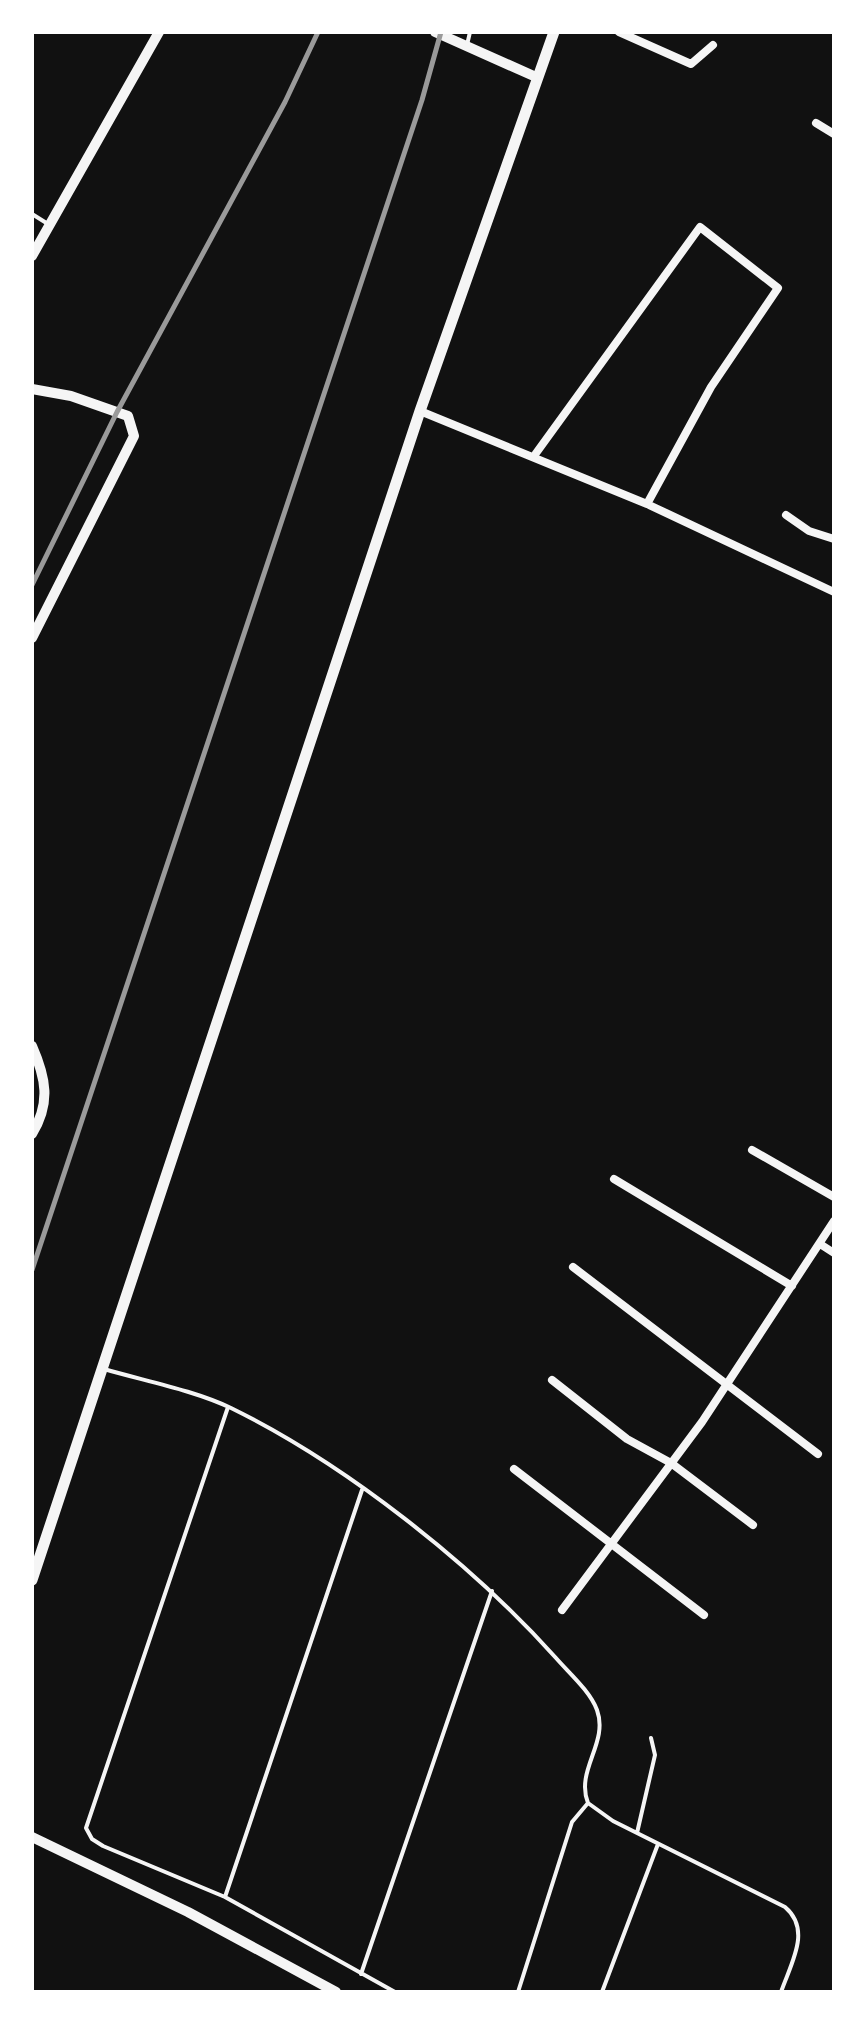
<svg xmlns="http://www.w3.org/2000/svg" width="866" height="2024" font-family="Literata,serif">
<rect width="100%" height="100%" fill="#111"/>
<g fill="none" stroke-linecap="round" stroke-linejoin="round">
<path stroke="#f5f5f5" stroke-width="4" d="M467 45 470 32
M32 214 48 224
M104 1369C145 1381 193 1390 231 1408 345 1464 471 1563 556 1658 569 1673 590 1691 597 1710 609 1743 575 1770 588 1803L613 1821 785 1907C812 1930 791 1963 781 1992
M228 1407 86 1828 92 1839 103 1846 225 1897 395 1992
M637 1833 655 1755 651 1738
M225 1897 362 1490
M361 1974 492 1591
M518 1992 572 1822 588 1803
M602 1992 658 1844"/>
<path stroke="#f5f5f5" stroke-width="8" d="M619 32 691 64 713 45
M816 123 834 134
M420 411 647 504 834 592
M534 456 700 227 778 288 711 387 647 504
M786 515 809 531 834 539
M752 1150 834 1197
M614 1179 792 1286
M820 1244 834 1253
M573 1267 818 1454
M552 1380 627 1439 671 1463 753 1525
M514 1469 704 1615
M562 1610 702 1422 834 1221"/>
<path stroke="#f5f5f5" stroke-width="10" d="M435 32 536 77
M32 256 159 32
M32 389 71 396 128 416 134 436 32 638
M32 1046C46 1078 51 1103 32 1134
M32 1837 188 1912 336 1992"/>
<path stroke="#f5f5f5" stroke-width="11" d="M32 1580 420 411 554 32"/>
<path stroke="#9a9a9a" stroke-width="5" d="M32 585 117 412 285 102 318 32
M32 1270 422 100 441 32"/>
</g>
<rect width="866" height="2024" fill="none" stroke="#ffffff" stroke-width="68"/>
</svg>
